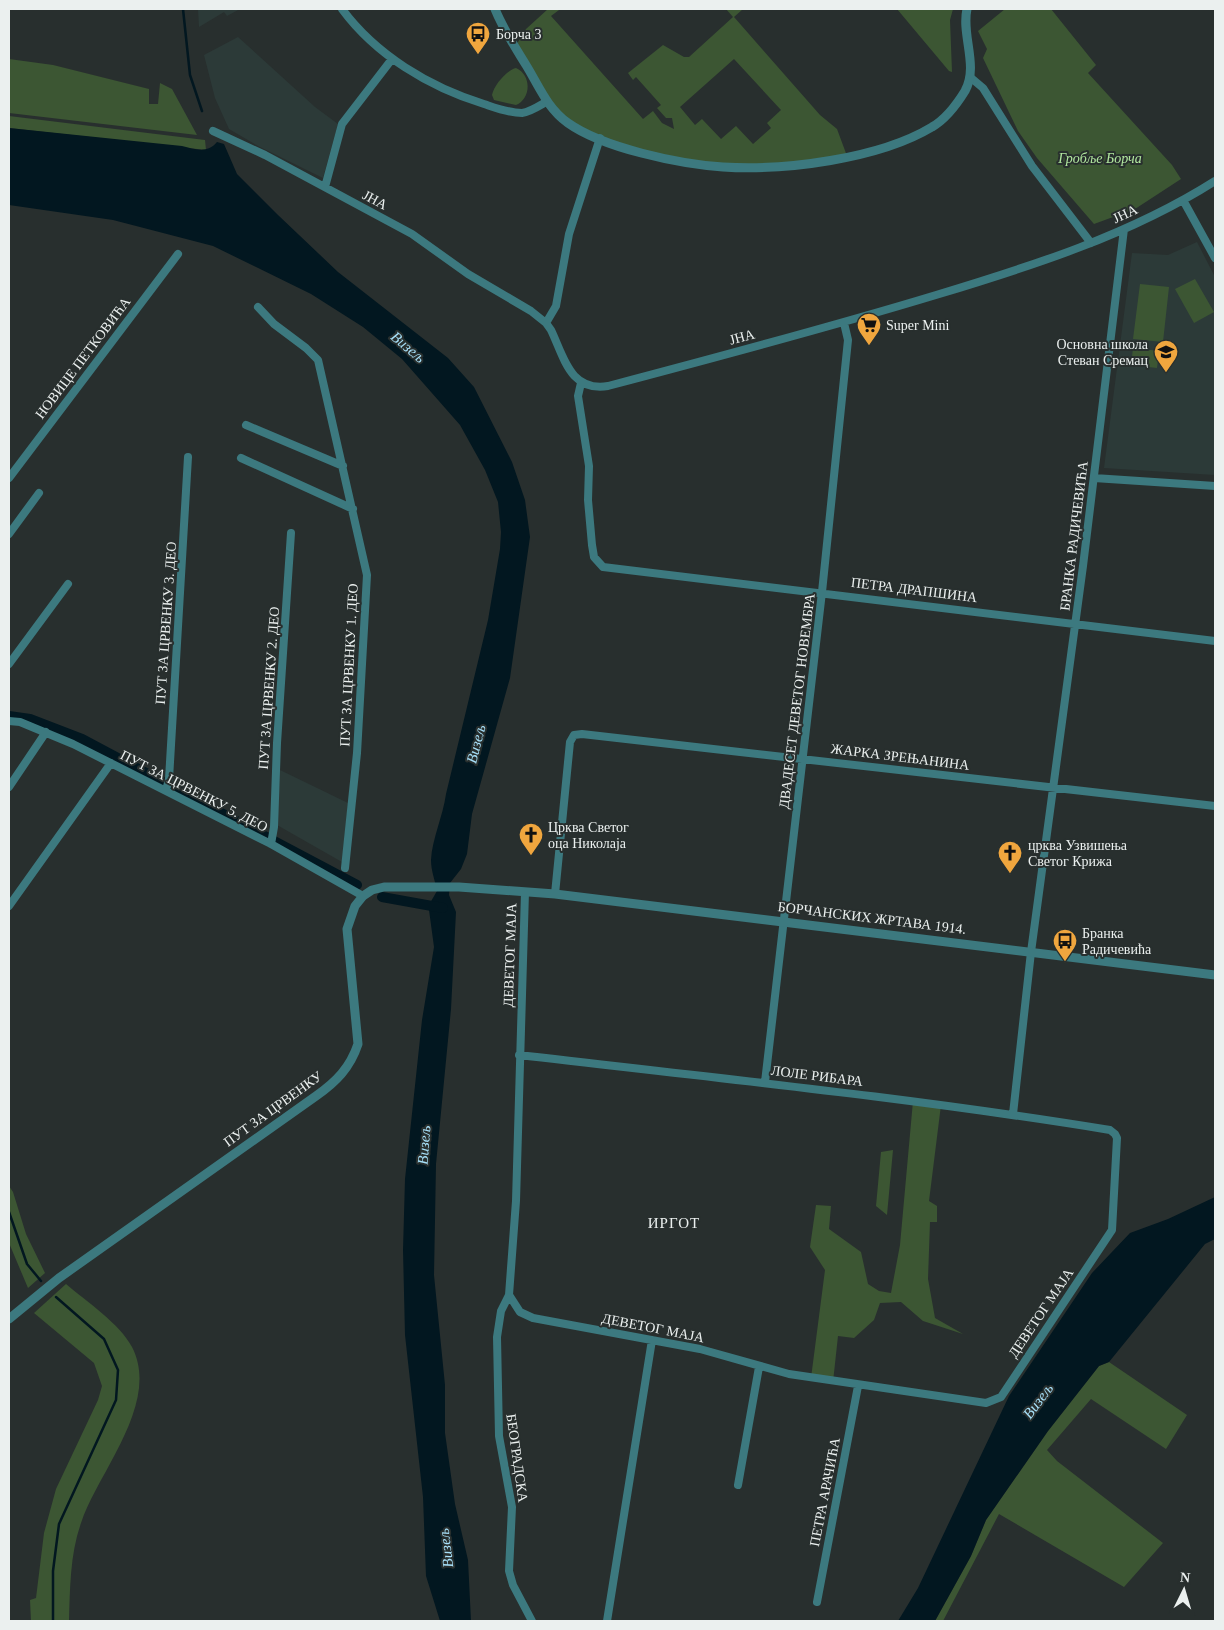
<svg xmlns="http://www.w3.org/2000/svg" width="1224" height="1630" font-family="'Times New Roman',serif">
<rect width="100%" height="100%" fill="#282f2e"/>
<path fill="#2c3a38" d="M198 9H237L238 10 227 16 224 12 199 27Z
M238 37 315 107 338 124 323 178 258 146 229 129 215 98 204 55Z
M1197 242 1215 277V475L1104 468 1132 253 1168 255Z
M280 770 348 803 342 862 277 825Z"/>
<path fill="#3c5633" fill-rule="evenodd" d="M548 9 559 10 551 16 643 119 653 111 662 123 674 129 672 118H666L657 108 661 105 636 77 633 80 628 73 663 45 684 57H689L733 17 726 9H743L734 17 820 115 837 129 847 156 808 163 723 167 618 145 563 119 515 47 526 29ZM734 59 781 110 767 123 771 128 753 144 736 126 721 139 702 119 695 125 680 107Z
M897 9H953L950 20 952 72 949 71Z
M1005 9H1051L1096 65 1088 73 1172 165 1181 179 1135 209 1094 224 1037 158 1018 131 983 58 987 49 978 31Z
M9 59 53 65 149 89V104H158L160 83 172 89 197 135 9 113Z
M516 68C532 75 531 99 516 105L494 100 492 95C494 85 507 70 516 68Z
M9 116 205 140 206 150 9 128Z
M1195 279 1214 312 1194 323 1175 289Z
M1140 284 1169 287 1163 342 1133 339Z
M1133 348 1159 351 1157 368 1131 365Z
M913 1101 941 1105 929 1201 937 1206V1222H930L928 1279 935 1318 963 1334 923 1321 901 1302 880 1303 874 1320 854 1338 838 1336 833 1382 811 1378 825 1270 810 1247 816 1205 831 1206 829 1229 861 1252 868 1284 879 1291 891 1293 900 1245Z
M893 1150 887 1215 876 1206 881 1152Z
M9 1186 13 1192 26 1234 45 1273 28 1288 9 1243Z
M66 1284C86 1301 120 1324 132 1347 161 1403 98 1472 81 1523 70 1554 70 1589 69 1621H31L30 1600 36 1598 44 1533 56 1489 98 1400 102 1386 94 1363 34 1313Z
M1109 1362 1187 1415 1166 1449 1091 1399 1047 1450 1057 1461 1163 1543 1124 1587 999 1514 943 1621H935L971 1556 986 1520 1048 1431 1099 1366Z"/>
<path fill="#021720" d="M9 128 182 146C195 149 207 154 217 142L224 144 237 174 278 215 338 272 448 358 474 387 512 462 525 500 530 537 510 678 472 814 467 854 461 869 450 883 449 895 456 912 451 1009 436 1164 434 1275 445 1385V1433L455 1504 468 1560 471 1621H440L426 1576 423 1497 405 1335 403 1250 405 1179 422 1020 434 947 429 910 430 903 437 891C435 880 431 871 431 860 432 839 443 816 446 794L488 620 500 549 501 532 498 502 485 470 460 425 402 359 363 327 311 294 213 246 113 220 9 205Z
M1215 1197V1239L1205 1244 1109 1362 1099 1366 1048 1431 986 1520 971 1556 935 1621H898L918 1588 1009 1396 1092 1273 1130 1233 1168 1219Z"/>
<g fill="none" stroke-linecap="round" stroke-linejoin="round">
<path stroke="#021720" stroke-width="2.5" d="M183 9 190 75 202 111
M9 1212 27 1264 41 1281
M53 1621V1571L59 1524 116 1400 118 1370 104 1339 56 1297"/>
<path stroke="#021720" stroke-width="10" d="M9 716 30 719 82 739 357 885
M382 897 443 908"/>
<path stroke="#3c797f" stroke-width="8" d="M342 9C376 55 429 87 484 104 496 108 509 113 522 113 530 112 539 106 546 102
M970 77 983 88 1032 166 1091 243
M213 131 265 155 412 234 468 274 531 311 546 323 551 330C564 357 570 392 608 386 718 357 827 328 936 295 1032 266 1130 235 1215 181
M325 187 342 124 392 59
M1183 200 1215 258
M258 307 274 324 306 348 318 360 367 575 357 753 345 868
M546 323 556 306 569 234 600 138
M581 383 578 396 589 466 588 500 592 545 594 557 603 567 1215 641
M246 425 343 466
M241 458 353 509
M9 478 178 254
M1094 478 1215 486
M9 534 39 493
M9 664 68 584
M9 721 20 722 73 744 271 844 363 896
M9 787 46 732
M166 790 169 779 188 457
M271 844 274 827 277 743 291 533
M555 894 570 742 574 735 582 734 1215 806
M9 906 111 763
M519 1055C716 1078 914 1098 1110 1130L1115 1134 1117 1138 1112 1230 1001 1397 986 1403 789 1374 700 1349 533 1318 520 1312 509 1295 516 1201 525 892
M765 1082 822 592 848 340 844 323
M1013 1114 1031 952 1083 566 1124 229
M509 1295 501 1311 497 1337 499 1436 512 1507 509 1571 513 1585 532 1621
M738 1485 759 1367
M817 1602 858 1386
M607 1621 652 1340"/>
<path stroke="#3c797f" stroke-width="9" d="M495 9C503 29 515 47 526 65 539 86 547 108 568 123 603 148 679 164 723 167 784 171 879 159 932 127 946 119 957 104 965 91 979 66 961 35 967 9
M9 1319 59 1278 316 1096C336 1082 350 1068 358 1044L347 929 355 906 363 896 372 890 384 887H459L555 894 1215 975"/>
</g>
<defs>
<symbol id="bus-pin" viewBox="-11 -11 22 30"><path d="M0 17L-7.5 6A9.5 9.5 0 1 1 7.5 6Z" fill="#f0a63e" stroke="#282f2e"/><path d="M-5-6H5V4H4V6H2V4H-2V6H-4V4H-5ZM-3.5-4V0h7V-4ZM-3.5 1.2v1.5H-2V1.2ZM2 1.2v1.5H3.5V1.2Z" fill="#111"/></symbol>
<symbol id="supermarket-pin" viewBox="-11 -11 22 30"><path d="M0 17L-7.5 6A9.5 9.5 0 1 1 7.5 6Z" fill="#f0a63e" stroke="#282f2e"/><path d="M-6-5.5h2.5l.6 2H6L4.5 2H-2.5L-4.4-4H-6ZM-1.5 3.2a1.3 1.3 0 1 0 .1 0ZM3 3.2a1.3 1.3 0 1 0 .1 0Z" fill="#111"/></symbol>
<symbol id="school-pin" viewBox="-11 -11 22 30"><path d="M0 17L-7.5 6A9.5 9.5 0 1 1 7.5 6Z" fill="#f0a63e" stroke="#282f2e"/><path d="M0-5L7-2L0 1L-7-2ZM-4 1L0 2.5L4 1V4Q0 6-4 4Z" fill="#111"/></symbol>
<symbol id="church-pin" viewBox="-11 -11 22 30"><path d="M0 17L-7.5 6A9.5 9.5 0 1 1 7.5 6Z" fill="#f0a63e" stroke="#282f2e"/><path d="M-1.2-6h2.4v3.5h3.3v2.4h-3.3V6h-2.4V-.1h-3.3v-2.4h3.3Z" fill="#111"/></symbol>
</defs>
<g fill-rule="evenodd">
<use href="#bus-pin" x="464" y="20" width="28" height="38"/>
<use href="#supermarket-pin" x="855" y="311" width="28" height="38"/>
<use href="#school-pin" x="1152" y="338" width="28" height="38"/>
<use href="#church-pin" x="517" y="821" width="28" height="38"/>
<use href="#church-pin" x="996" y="839" width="28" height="38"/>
<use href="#bus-pin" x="1051" y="927" width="28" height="38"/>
</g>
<g text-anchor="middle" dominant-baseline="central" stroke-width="4" stroke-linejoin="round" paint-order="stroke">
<g font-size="14" fill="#ebf0ef" stroke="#282f2e" text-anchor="start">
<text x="496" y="34">Борча 3</text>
<text x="886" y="325">Super Mini</text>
<text x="1148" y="344" text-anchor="end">Основна школа<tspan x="1148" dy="16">Стеван Сремац</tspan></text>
<text x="548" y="827">Црква Светог<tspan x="548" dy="16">оца Николаја</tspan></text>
<text x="1028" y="845">црква Узвишења<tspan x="1028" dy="16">Светог Крижа</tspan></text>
<text x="1082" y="933">Бранка<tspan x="1082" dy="16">Радичевића</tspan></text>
</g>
<g font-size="14" font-style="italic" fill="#b1e79f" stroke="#282f2e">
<text x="1100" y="158">Гробље Борча</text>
</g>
<g font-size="14" fill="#ebf0ef" stroke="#282f2e">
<text transform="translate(375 200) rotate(28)">ЈНА</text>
<text transform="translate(1125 214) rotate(-25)">ЈНА</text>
<text transform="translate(742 337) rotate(-15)">ЈНА</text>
<text transform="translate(83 358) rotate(-53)">НОВИЦЕ ПЕТКОВИЋА</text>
<text transform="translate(1074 536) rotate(-83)">БРАНКА РАДИЧЕВИЋА</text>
<text transform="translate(914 590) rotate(7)">ПЕТРА ДРАПШИНА</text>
<text transform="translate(166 623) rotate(-86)">ПУТ ЗА ЦРВЕНКУ 3. ДЕО</text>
<text transform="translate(349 665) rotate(-87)">ПУТ ЗА ЦРВЕНКУ 1. ДЕО</text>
<text transform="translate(269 688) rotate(-86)">ПУТ ЗА ЦРВЕНКУ 2. ДЕО</text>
<text transform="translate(797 701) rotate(-83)">ДВАДЕСЕТ ДЕВЕТОГ НОВЕМБРА</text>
<text transform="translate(900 757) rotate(7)">ЖАРКА ЗРЕЊАНИНА</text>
<text transform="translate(194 791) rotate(27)">ПУТ ЗА ЦРВЕНКУ 5. ДЕО</text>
<text transform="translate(872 918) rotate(7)">БОРЧАНСКИХ ЖРТАВА 1914.</text>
<text transform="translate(510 955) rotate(-88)">ДЕВЕТОГ МАЈА</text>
<text transform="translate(817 1076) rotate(7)">ЛОЛЕ РИБАРА</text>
<text transform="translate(273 1109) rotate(-36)">ПУТ ЗА ЦРВЕНКУ</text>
<text transform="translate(1041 1313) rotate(-56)">ДЕВЕТОГ МАЈА</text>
<text transform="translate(653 1328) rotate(11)">ДЕВЕТОГ МАЈА</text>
<text transform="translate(517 1458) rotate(82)">БЕОГРАДСКА</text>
<text transform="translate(825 1492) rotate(-79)">ПЕТРА АРАЧИЋА</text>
</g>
<g font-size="15" font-style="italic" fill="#a7e0f9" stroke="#282f2e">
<text transform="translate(408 347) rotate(40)">Визељ</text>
<text transform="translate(476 744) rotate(-76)">Визељ</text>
<text transform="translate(424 1145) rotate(-86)">Визељ</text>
<text transform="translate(1038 1401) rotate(-53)">Визељ</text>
<text transform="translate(446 1548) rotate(-97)">Визељ</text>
</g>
<g font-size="15" letter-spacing="1" fill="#ebf0ef" stroke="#282f2e">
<text x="674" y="1223">ИРГОТ</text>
</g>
</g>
<rect width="1224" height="1630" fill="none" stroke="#ebf0ef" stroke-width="20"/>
<g transform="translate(1184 1590) rotate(5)" stroke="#282f2e" stroke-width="4" paint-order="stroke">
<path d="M0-4L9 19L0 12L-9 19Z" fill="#ebf0ef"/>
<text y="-8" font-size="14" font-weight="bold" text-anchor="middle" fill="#ebf0ef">N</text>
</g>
</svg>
